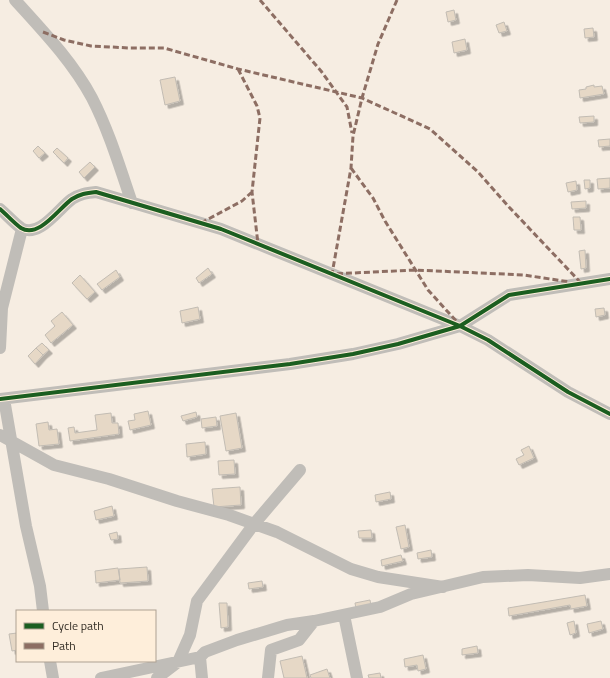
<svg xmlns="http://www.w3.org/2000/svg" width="610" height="678" font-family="'Titillium Web',sans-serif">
<defs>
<filter id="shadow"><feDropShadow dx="3.5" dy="3.5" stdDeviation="0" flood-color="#0004"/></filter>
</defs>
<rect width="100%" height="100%" fill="#f6ede2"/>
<path fill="#e6d8c6" stroke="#c2bcb3" filter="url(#shadow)" d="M454 10 456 20 448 22 446 12Z
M504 22 507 31 499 33 496 25Z
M593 28 594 37 585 38 584 29Z
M465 39 467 50 454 53 452 42Z
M175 77 180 101 165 105 160 80Z
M594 85V87L602 86 604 94 580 98 579 90 586 89V87Z
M594 116V122L580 123 579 117Z
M610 139V146L599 147 598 140Z
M38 146 45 153 39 158 33 151Z
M57 148 68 158 64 163 53 152Z
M90 162 95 167 84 178 79 172Z
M610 178V188L598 189 597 179Z
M584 180H590V188L585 189Z
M576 181 577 190 568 192 566 183Z
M586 201V208L572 209 571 202Z
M573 217H580L581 230H574Z
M585 250 586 268 581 269 579 251Z
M208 268 212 274 199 283 196 278Z
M116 270 120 277 102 290 97 284Z
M80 275 95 292 87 299 72 283Z
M198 307 200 319 182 323 180 311Z
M604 308 605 315 596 317 595 309Z
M62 312 73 325 51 343 45 335 55 326 51 321Z
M42 343 49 350 43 355 36 348Z
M36 348 43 355 35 364 28 356Z
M148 411 151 425 130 430 128 421 135 420 134 414Z
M196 412 197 417 183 421 181 416Z
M111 413 112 423H118L119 434 70 441 68 428 74 427 75 433 97 430 95 415Z
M236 413 242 448 226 451 220 416Z
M216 417 217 426 202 428 201 419Z
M48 422 49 430 57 429 59 444 39 446 36 424Z
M205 442 206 454 187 457 186 444Z
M529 446 534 458 519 465 516 459 524 455 521 450Z
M234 460 235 474 219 475 218 461Z
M240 487 241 505 214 507 212 489Z
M390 492 391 499 376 502 375 495Z
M112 506 114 516 96 520 94 511Z
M405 525 409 547 401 549 396 527Z
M371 530 372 538H359L358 531Z
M117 532 118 539 111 540 109 534Z
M431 550 432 557 418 559 417 553Z
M401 555 403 561 382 566 381 560Z
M147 567 148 581 120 583 119 569Z
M118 568 120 580 96 583 95 571Z
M262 581 263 587 249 589 248 583Z
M585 595 587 606 571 609 570 605 509 616 508 608Z
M370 600 371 606 356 609 355 603Z
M219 603H227L228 627 221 628Z
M574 621 576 633 570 635 567 623Z
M601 621 603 629 589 633 587 624Z
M17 633V650L12 651 9 634Z
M477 646 478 653 462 655V649Z
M423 655 426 669 418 671 417 665 405 667 404 659Z
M302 656 307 678H284L280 661Z
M327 669 330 678H311L310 675Z
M380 673 381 678H369L368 675Z"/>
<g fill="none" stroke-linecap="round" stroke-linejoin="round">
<path stroke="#c0bdb8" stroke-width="12" d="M15 0C43 31 72 61 92 98 109 131 120 168 132 203
M0 209C7 215 14 223 21 228 39 239 59 208 72 199 80 194 86 193 96 192L221 229 460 326 488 340 568 392 610 414
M0 348 2 308 22 229
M0 399 290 364 353 354 398 344 460 326 509 295 610 279
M4 399 26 526 40 586 43 611
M0 435 54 465 109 479 177 501 229 515 277 532 351 569 378 577 443 587
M344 615 357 678
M200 657 205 652 237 640 287 625 314 621 380 607 411 594 483 577 528 575 580 578 610 574
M50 661 53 678
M101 678 200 657 202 678
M157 678 178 662 190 635 197 601 254 524 300 470
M268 678 271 650 299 640 314 621"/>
<path stroke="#8d6e63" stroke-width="3" stroke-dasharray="6 3" stroke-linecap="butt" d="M260 0 321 71 347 107 352 133
M397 0 378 44 362 98 353 136 351 168 332 274 415 270 524 275 570 282
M43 32 64 40 91 46 130 48H164L238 69 362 98 430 129 478 172 509 207 582 284
M238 69 257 106 260 118 252 192 258 244
M351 168 373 198 385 221 428 290 458 323
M201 223 242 201 252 192"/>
<defs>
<path id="cycleway" d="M0 209C7 215 14 223 21 228 39 239 59 208 72 199 80 194 86 193 96 192L221 229 460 326 488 340 568 392 610 414
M0 399 290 364 353 354 398 344 460 326 509 295 610 279"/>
</defs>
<use href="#cycleway" stroke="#feeeda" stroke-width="6"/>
<use href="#cycleway" stroke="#1b5e20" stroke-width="4"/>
</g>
<rect x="16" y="610" width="140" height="52" fill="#feeeda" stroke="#ada192"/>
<rect x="24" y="623" width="20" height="6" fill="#1b5e20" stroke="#ada192"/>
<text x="52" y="630" font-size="12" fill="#342e26">Cycle path</text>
<rect x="24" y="643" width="20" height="6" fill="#8d6e63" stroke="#ada192"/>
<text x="52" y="650" font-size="12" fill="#342e26">Path</text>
</svg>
